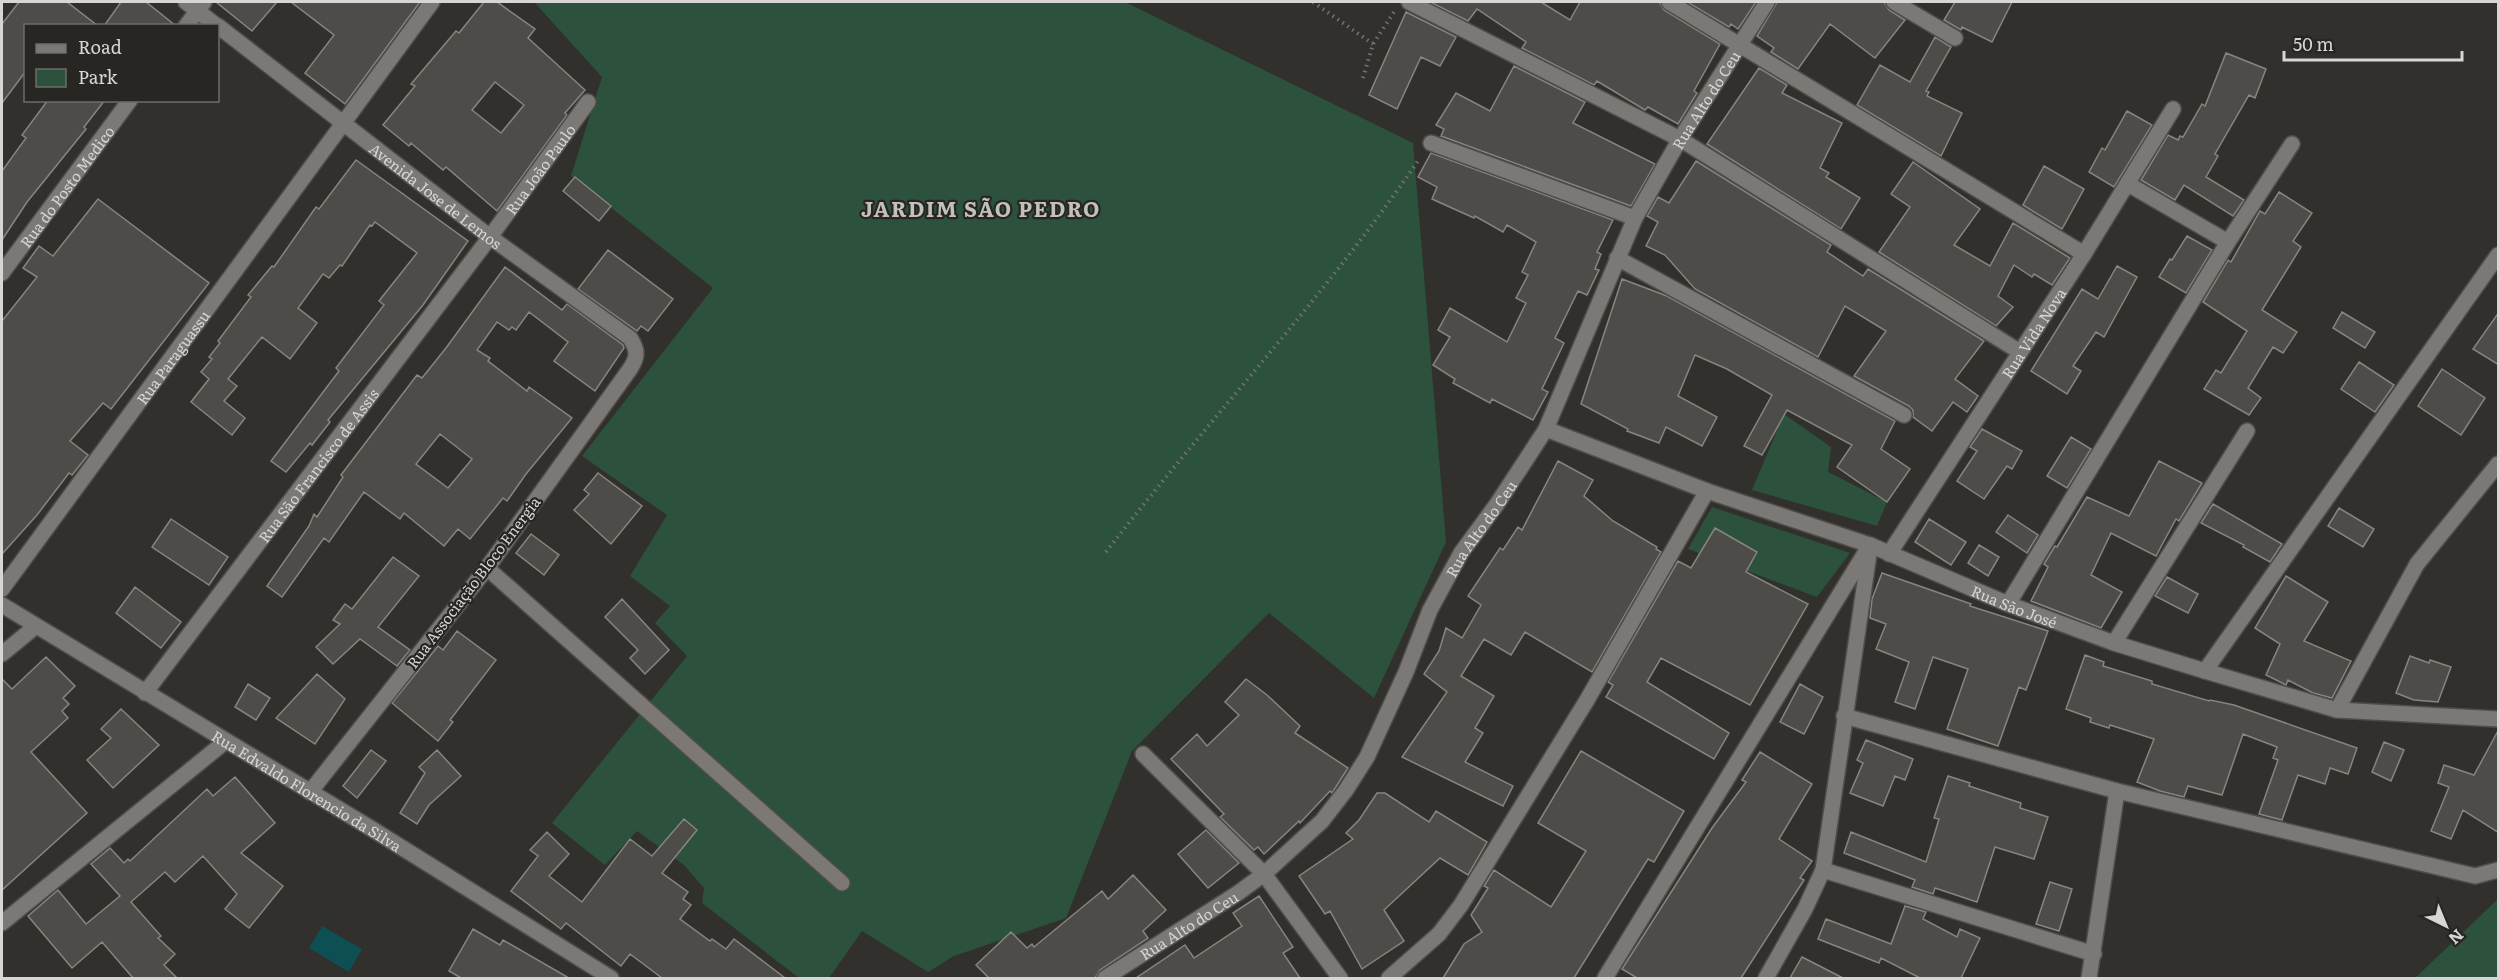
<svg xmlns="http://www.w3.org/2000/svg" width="2500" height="980" font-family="Literata,serif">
<rect width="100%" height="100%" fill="#31302c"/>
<path fill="#2c513d" d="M534 2H1125L1413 143 1446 542 1374 698 1269 613 1132 751 1066 918 954 956 928 972 862 931 829 978H799L702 903 704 888 684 865 637 831 605 865 552 823 687 656 655 623 670 606 630 576 667 515 582 456 713 288 571 176 602 77Z
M1784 414 1831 447 1828 472 1887 502 1877 526 1752 490Z
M1712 507 1850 553 1817 597 1688 549Z
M2498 899V978H2415Z"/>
<path fill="#0e4f53" d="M322 926 362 949 349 972 309 948Z"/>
<path fill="#4e4c48" stroke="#878581" stroke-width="1.5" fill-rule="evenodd" d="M19 2H67L98 26H26V71L2 103V24Z
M121 2H146L176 26H104Z
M216 2H277L252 31Z
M291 2H420L345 104 305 73 334 35Z
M484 2H497L535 29 528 38 585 90 565 113 567 115 497 211 446 167 443 170 411 143 409 146 383 125 415 86 411 84 456 31 459 33ZM495 82 524 105 501 133 472 110Z
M1430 2H1541L1570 20 1580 2H1659L1664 10 1720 44 1694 91 1697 93 1678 124 1648 107 1645 110 1597 81 1594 85 1522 48 1526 42 1477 9 1468 21Z
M1687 2H1756L1738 29 1731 24 1729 27Z
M1777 2H1884L1889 10 1905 20 1875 58 1830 24 1798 69 1771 52 1774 48 1757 36Z
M1955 2H2012L1992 42 1962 27 1961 30 1944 20Z
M1406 12 1456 37 1440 66 1421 57 1397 109 1369 95Z
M1935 37 1951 47 1926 91 1929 92 1927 96 1962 113 1941 156 1857 105 1880 65 1910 82Z
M2226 53 2266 69 2255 98 2249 95 2215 154 2218 156 2206 177 2244 200 2233 216 2184 185 2175 200 2141 180 2168 135 2178 140 2180 136 2183 137 2202 104 2205 106Z
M1514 66 1585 102 1573 123 1655 164 1631 206 1441 136 1444 129 1436 125 1456 93 1490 111Z
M1759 68 1787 85 1782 93 1842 123 1820 168 1829 173 1826 177 1860 198 1841 229 1707 144Z
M48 100H105L84 127 86 129 27 202 2 240V171L26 138 22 135Z
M2127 111 2152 125 2114 187 2089 172 2102 148 2105 150Z
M1431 153 1613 220 1597 252 1601 254 1595 269 1599 270 1587 295 1578 291 1555 338 1564 343 1542 389 1548 392 1533 420 1492 399 1490 403 1453 383 1455 379 1433 365 1450 337 1438 330 1450 308 1507 342 1526 303 1516 298 1528 275 1522 272 1536 242 1507 225 1503 232 1475 216 1474 218 1432 199 1437 187 1418 177Z
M356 160 468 241 423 305 328 420 330 422 312 445 310 443 286 472 271 461 339 371 336 368 384 305 379 301 417 253 375 222 372 226 370 225 342 266 340 265 329 278 323 274 298 308 317 323 290 359 262 337 228 379 237 386 224 401 245 418 232 435 191 402 209 379 201 372 212 359 209 357 220 343 218 341 251 297 248 295 272 266 274 267 316 207 319 209Z
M1696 161 1831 245 1827 252 1863 276 1868 269 1984 341 1955 379 1978 396 1967 412 1953 402 1932 431 1913 417V410L1909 406 1854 376 1886 331 1845 306 1818 357 1695 289 1665 255 1646 246 1658 222 1647 216 1658 197 1669 203Z
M1913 162 1980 209 1954 245 1990 266 2013 223 2070 258 2052 285 2034 274 2032 277 2014 265 1998 296 2013 307 1996 326 1879 252 1910 207 1891 194Z
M2044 166 2084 189 2062 229 2023 205Z
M575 177 611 206 599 221 563 191Z
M2279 192 2312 213 2293 241 2301 247 2262 310 2297 332 2283 353 2273 347 2248 388 2261 398 2249 415 2204 389 2216 370 2221 373 2247 331 2203 302 2228 260 2231 262 2260 211 2265 214Z
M98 199 209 283 111 409 103 403 70 441 88 455 72 475 69 473 37 515 2 554V321L37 277 23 268 39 246 53 256Z
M2187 236 2212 250 2186 293 2159 277 2170 259 2172 260Z
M608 250 673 299 648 331 641 326 637 331 578 289Z
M2117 266 2137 277 2104 337 2096 332 2073 366 2081 371 2067 394 2031 371 2082 289 2098 299Z
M505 267 562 310 567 304 623 345 624 348 595 391 554 361 568 342 529 312 516 330 512 327 509 330 497 322 477 350 490 358 488 361 527 391 529 387 572 418 526 474 507 501 503 498 470 539 458 529 444 546 404 513 400 519 364 492 329 542 324 538 282 597 267 586 309 526 314 514 317 517 343 477 341 475 417 375 422 378 446 348ZM440 434 472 459 448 488 416 464Z
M1622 279 1667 296 1895 421 1881 449 1910 469 1887 502 1837 467 1852 445 1787 410 1762 455 1744 446 1772 395 1727 369 1695 355 1678 396 1717 417 1702 446 1666 427 1659 443 1627 431 1628 429 1581 404Z
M2342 312 2375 332 2365 348 2333 328Z
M2499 312V365L2473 349Z
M2359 362 2394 385 2375 412 2341 389Z
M2442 369 2485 398 2461 435 2418 406Z
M1982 429 2022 451 2012 469 2007 466 1984 499 1957 481 1977 451 1970 447Z
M2071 437 2091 449 2067 488 2047 476Z
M1558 461 1593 480 1584 496 1613 521 1657 547 1656 549 1661 552 1592 672 1525 632 1511 655 1484 639 1461 676 1494 696 1475 728 1483 733 1465 762 1513 786 1503 806 1402 757 1447 692 1424 674 1439 651 1446 628 1462 638 1481 605 1468 596 1500 548 1503 550 1518 527 1522 530Z
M2159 461 2202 483 2179 521 2176 519 2156 556 2111 533 2091 575 2122 592 2101 628 2031 601 2048 567 2044 564 2055 546 2057 547 2087 497 2129 516Z
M598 473 642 506 611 544 574 510 589 494 584 490Z
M2213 504 2282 544 2270 562 2243 547 2244 545 2201 523Z
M2339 508 2374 529 2363 547 2328 526Z
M2008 515 2038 535 2027 553 1996 532Z
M171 519 228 557 209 585 152 547Z
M1929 519 1966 542 1951 565 1915 542Z
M1715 528 1757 552 1746 572 1808 604 1750 705 1661 658 1647 682 1729 733 1714 759 1606 697 1613 685 1608 682 1678 561 1691 568Z
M531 534 559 555 544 575 516 553Z
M1979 545 1999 557 1988 576 1968 563Z
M393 557 419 576 378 627 410 650 397 666 360 639 333 664 316 647 340 624 333 620 345 604 352 609Z
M1882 573 1971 604 1970 606 2048 631 2026 690 2019 687 1998 746 1947 729 1968 669 1933 657 1915 709 1895 702 1909 662 1876 649 1886 624 1870 618 1872 599Z
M2286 576 2328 602 2304 641 2351 661 2332 698 2313 693 2288 680 2286 685 2266 675 2280 644 2255 628Z
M2167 577 2198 594 2188 613 2155 596Z
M135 587 181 622 161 648 116 613Z
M622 599 669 650 645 674 630 658 638 650 605 617Z
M457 631 496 660 450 720 453 722 438 741 392 703 438 646 443 650Z
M2085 655 2104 662 2103 666 2152 681V684L2209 701 2210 700 2234 705 2357 748 2348 774 2330 768 2325 784 2298 775 2282 820 2259 814 2278 760 2273 758 2277 747 2243 734 2222 795 2188 786 2184 797 2160 791 2137 782 2154 739 2110 725 2109 728 2090 722 2091 718 2066 709Z
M2410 656 2429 663 2430 660 2451 667 2438 702 2414 700 2396 693Z
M46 657 75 686 63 698 69 704 62 711 68 718 31 752 87 813 2 890V679L12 689Z
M317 674 345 699 315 744 276 718Z
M1246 679 1267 695 1300 726 1295 733 1348 768 1332 793 1330 791 1300 823 1299 821 1264 854 1258 847 1254 850 1220 817 1224 814 1171 759 1197 734 1207 746 1239 715 1225 702Z
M248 684 270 698 256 720 235 707Z
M1800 684 1823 697 1804 734 1780 722Z
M121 709 159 745 113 788 87 760 111 738 101 729Z
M2499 729V833L2463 810 2451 839 2431 831 2449 787 2438 783 2444 765 2474 775Z
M1866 740 1913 759 1905 780 1895 776 1883 806 1850 793 1863 763 1857 760Z
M2384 742 2404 750 2391 781 2372 772Z
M371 750 386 761 357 798 343 786Z
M437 750 461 776 429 805 417 824 400 813 425 773 419 767Z
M1581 751 1684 811 1654 862 1648 859 1574 978H1443L1464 944 1482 932 1471 915 1488 888 1484 886 1494 870 1551 907 1586 851 1538 823Z
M1760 752 1812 784 1779 839 1812 861 1800 878 1804 880 1741 978H1637L1622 969 1712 828 1746 782 1742 780Z
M1948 776 1970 783 1969 786 2021 803 2020 808 2048 817 2034 859 1995 847 1977 902 1935 888 1933 894 1912 887 1915 880 1844 853 1851 832 1926 862 1939 819 1934 818Z
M235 777 275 823 241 853 283 886 249 928 225 909 237 894 203 856 175 882 165 872 131 902 161 936 158 938 175 954 164 965 177 978H133L102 942 72 968 28 916 58 890 86 924 120 896 91 864 110 848 124 863 128 859 130 861 207 789 213 796Z
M1377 793H1385L1429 822 1436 811 1487 842 1468 875 1440 858 1384 910 1404 941 1362 969 1330 911 1325 914 1299 876 1353 839 1346 833 1359 820Z
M684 819 697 830 662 873 688 892 683 899 691 905 680 919 710 941 712 939 726 949 734 939 785 978H662L630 954 621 966 566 923 561 929 511 891 538 856 530 850 547 832 569 854 549 876 582 902 630 839 652 856Z
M1206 830 1239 863 1208 888 1178 854Z
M1133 875 1166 910 1143 931 1148 938 1100 970 1095 978H989L976 965 1011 932 1027 948 1032 944 1034 947 1102 891 1108 899Z
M2050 882 2072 889 2059 931 2036 924Z
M1259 896 1293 947 1283 953 1300 978H1136L1185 945 1194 958 1242 926 1233 913Z
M1905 906 1926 912 1923 919 1957 937 1960 929 1980 938 1961 978H1920L1881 958 1879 963 1818 939 1826 919 1891 944Z
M473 929 500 945 503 940 569 978H461L449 971Z
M1802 957 1843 978H1790Z"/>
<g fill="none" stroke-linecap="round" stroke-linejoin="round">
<defs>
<g id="street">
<path d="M186 2 217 26"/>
<path d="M1409 2 1680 139 2020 352"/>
<path d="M1669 2 2084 254"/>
<path d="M1894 2 1955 38"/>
<path d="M186 26 204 2"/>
<path id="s1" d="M218 26 490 237 630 338C638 350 638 357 630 369L487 568 310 792"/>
<path d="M1431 143 1635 218"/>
<path d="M2128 184 2228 242 2292 144"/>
<path d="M1617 258 1904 415"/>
<path id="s2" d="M2 273 130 100"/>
<path id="s3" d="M1546 429 1707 491 1870 545 2008 604 2114 643 2205 671 2337 710 2498 719"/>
<path id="s4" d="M1889 554 2084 254 2173 109"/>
<path d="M487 568 842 883"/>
<path id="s5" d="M2 589 432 2"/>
<path d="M2008 604 2228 242"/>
<path id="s6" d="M2 605 372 829 611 978"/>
<path d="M2114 643 2247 431"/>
<path d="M2 654 36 626"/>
<path d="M2205 671 2498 255"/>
<path id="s7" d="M145 693 490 237 588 102"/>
<path d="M2337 710 2417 564 2498 464"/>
<path d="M1844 716 2117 791 2475 876 2498 870"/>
<path d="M1143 754 1264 874 1340 978"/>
<path d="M1823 870 2094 954"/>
<path d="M2 923 226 741"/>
<path id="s8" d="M1105 978 1238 893 1264 874 1322 821 1346 790 1367 757 1406 672 1430 610 1461 553 1497 504 1546 429 1635 218 1680 139 1767 2"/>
<path d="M1389 978 1439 934 1461 905 1587 700 1707 491"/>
<path d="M1605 978 1870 545"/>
<path d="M1766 978 1805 909 1823 870 1869 554"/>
<path d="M2089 978 2117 791"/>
</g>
</defs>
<use href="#street" stroke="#4e4d4a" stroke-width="18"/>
<path stroke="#73726f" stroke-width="4" stroke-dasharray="1.5 4.5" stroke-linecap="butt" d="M1313 2 1373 44
M1363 78 1373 44 1394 12
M1106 552C1209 419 1325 297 1420 158"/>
<use href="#street" stroke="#7b7875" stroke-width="15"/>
</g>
<g text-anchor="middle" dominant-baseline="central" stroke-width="4.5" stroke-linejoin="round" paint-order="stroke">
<g font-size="15" fill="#d7d6d4" stroke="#272623">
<text stroke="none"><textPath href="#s8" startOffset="1089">Rua Alto do Ceu</textPath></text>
<text stroke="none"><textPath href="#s7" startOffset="656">Rua João Paulo</textPath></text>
<text stroke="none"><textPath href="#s2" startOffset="108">Rua do Posto Medico</textPath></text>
<text stroke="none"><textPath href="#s1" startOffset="276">Avenida Jose de Lemos</textPath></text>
<text stroke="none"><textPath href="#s4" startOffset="264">Rua Vida Nova</textPath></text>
<text stroke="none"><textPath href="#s5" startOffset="288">Rua Paraguassu</textPath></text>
<text stroke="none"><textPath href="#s7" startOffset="286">Rua São Francisco de Assis</textPath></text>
<text stroke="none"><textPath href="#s8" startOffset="603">Rua Alto do Ceu</textPath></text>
<text transform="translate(473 582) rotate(-53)">Rua Associação Bloco Energia</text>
<text stroke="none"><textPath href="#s3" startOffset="501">Rua São José</textPath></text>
<text stroke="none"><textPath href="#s6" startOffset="357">Rua Edvaldo Florencio da Silva</textPath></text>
<text stroke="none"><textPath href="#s8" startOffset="99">Rua Alto do Ceu</textPath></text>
</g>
<g font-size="21" font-weight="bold" letter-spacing="1.5" fill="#c3c0bc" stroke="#272623">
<text x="981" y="207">JARDIM SÃO PEDRO</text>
</g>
</g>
<rect width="2500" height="980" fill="none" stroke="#d7d6d4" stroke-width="6"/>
<rect x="24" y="24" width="195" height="78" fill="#272623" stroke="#6d6c6a" stroke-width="1.5"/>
<rect x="36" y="44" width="30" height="9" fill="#7b7875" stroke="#6d6c6a" stroke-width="1.5"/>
<text x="78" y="54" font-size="18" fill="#d7d6d4">Road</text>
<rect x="36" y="69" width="30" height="18" fill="#2c513d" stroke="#6d6c6a" stroke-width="1.5"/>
<text x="78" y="84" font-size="18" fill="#d7d6d4">Park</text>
<g transform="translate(2446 926) rotate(137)" stroke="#272623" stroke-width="4.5" paint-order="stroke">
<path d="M0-4.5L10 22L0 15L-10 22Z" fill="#d7d6d4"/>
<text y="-9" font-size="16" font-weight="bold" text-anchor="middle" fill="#d7d6d4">N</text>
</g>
<path d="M2284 51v9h178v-9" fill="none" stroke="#d7d6d4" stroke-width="3"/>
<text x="2293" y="51" font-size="18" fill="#d7d6d4" stroke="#272623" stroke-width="4.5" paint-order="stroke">50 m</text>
</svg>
